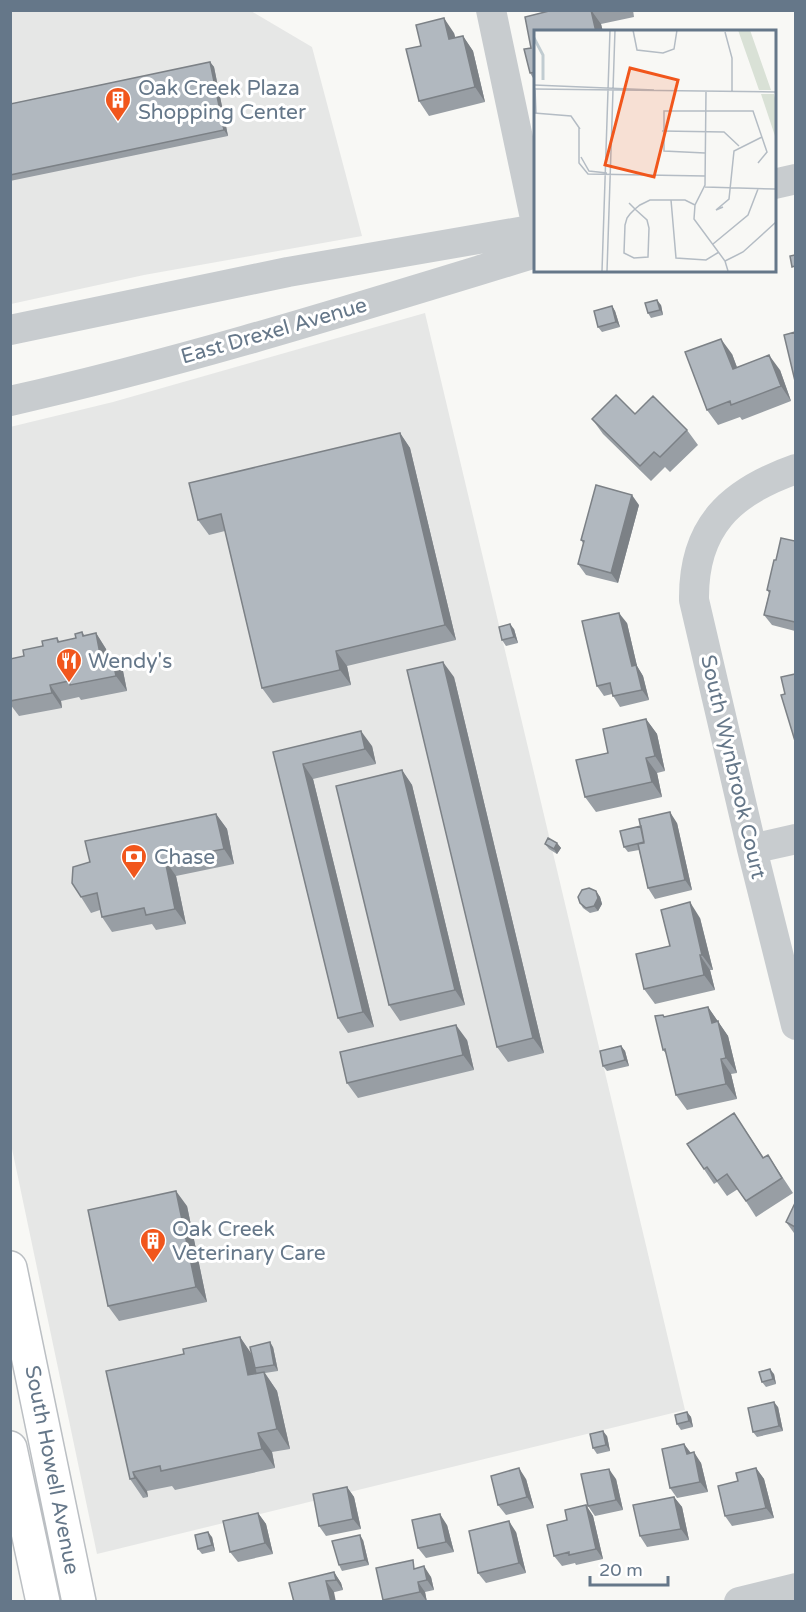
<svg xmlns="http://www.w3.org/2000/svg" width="806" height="1612" font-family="'Varela Round',sans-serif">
<rect width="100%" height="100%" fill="#f8f8f5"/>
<path fill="#e6e7e6" d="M11 11H251L312 47 362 236 144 275 11 304Z
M425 313 685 1410 97 1554 11 1144 10 427 113 402Z"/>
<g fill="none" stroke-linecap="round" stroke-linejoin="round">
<defs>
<path id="major" d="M10 1268 79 1602
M10 1448 43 1602"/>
</defs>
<use href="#major" stroke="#bbbfc3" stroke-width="36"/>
<path stroke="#c8cccf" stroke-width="30" d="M491 10 536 223
M774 184 796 179
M10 330 288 272 536 229
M10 401C188 361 362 306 536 253
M796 469C730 492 693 527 694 600L752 849 796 1025
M752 849 796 839
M739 1602 796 1588"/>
<use href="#major" stroke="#fff" stroke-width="33"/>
</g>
<path fill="#989ea4" d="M553 10H633L634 17 601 24 603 32H536V83L530 73 524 49 531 48 525 17Z
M454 33 455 38 463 36 473 51 485 102 429 116 419 101 421 46Z
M210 62 214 67 228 136 10 181V104Z
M661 305 663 315 651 318 648 313Z
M612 306 615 311 620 327 602 332 598 327Z
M732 354 737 367 780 370 791 401 742 420 740 417 718 425 707 410Z
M635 414 687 430 698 445 670 472 665 467 651 481 603 434 592 419Z
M400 433 410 448 456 640 347 666 351 685 273 703 262 688 225 531 209 535 198 520Z
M639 505 618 583 586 575 578 564 584 545 581 540Z
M795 541V631L772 625 764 615 769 593 767 590 776 560Z
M627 623 637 666 643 676 649 700 620 707 612 694 604 696 597 686Z
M514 629 518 643 506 646 502 640Z
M82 632 85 636 96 633 106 649 108 657 112 656 123 671 127 691 81 700 79 697 61 701 62 708 19 716 10 704V659L24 656 57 638 60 642 76 638Z
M454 677 544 1053 508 1062 497 1047Z
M646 719 657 734 665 771 657 773 662 797 596 812 585 797 608 753Z
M372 746 376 764 313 779 374 1027 348 1033 338 1018 273 752Z
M402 770 412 785 465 1005 400 1021 389 1005Z
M216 814 227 829 234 864 176 876 186 924 156 930 152 924 112 932 102 917 100 910 91 913 81 897 90 862Z
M677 823 692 890 655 899 648 888 639 850 628 852 624 847 641 826Z
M557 843 561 848 557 854 549 849 545 844Z
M596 891 600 897 602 904 598 911 590 913 583 908 580 903Z
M700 918 713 970H710L715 990 655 1004 644 989Z
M708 1007 728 1036 737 1073 731 1074 737 1099 687 1110 676 1095 667 1055 663 1050 665 1017Z
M467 1040 474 1070 358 1098 347 1083Z
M621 1046 625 1051 629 1066 607 1071 603 1066Z
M744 1128 764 1158 768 1155 793 1193 756 1217 738 1189 727 1196 717 1182 714 1184 687 1144Z
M795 1203V1233H794L786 1222Z
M187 1206 207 1302 119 1321 108 1306Z
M240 1337 252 1355 273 1347 278 1371 265 1373 277 1391 290 1449 272 1452 275 1468 175 1490 172 1486 147 1491 148 1497 143 1498 130 1479 184 1354Z
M774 1374 776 1384 766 1387 762 1382Z
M778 1407 783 1431 757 1437 753 1432Z
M687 1412 691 1417 693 1427 681 1430 677 1424Z
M607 1436 610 1451 597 1454 593 1448Z
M684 1444 691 1453 701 1463 708 1492 677 1498 670 1488Z
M756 1468 764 1479 774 1518 732 1526 725 1516 738 1481Z
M526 1479 534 1508 506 1515 498 1505Z
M616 1479 623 1510 595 1516 588 1506Z
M347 1487 354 1497 361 1529 326 1536 319 1526Z
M674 1497 682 1507 689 1540 647 1547 640 1536Z
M586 1505 593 1516 603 1559 576 1565 575 1563 562 1566 554 1556 567 1520Z
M258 1513 266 1524 273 1554 238 1562 230 1552Z
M447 1525 454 1552 426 1558 418 1548Z
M516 1532 526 1573 486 1583 478 1573Z
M212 1537 215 1551 202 1554 198 1549Z
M363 1540 369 1565 342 1571 339 1565Z
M418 1568 431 1577 434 1590 425 1592 427 1602H384L383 1600Z
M334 1572 341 1583 343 1590 294 1602Z"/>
<path fill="#7c8186" d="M591 10 601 24 603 32H596Z
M444 18 454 33 460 54 449 39Z
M463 36 473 51 485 102 475 87Z
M210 62 214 67 228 136 224 130Z
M657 300 661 305 663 315 660 310Z
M612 306 615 311 620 327 616 322Z
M721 339 732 354 743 384 733 369Z
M769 355 780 370 791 401 781 386Z
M400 433 410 448 456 640 445 625Z
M632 495 639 505 618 583 611 573Z
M619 613 627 623 637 666 643 676 649 700 642 690 632 666Z
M510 624 514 629 518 643 514 637Z
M96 633 106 649 111 674 101 659Z
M336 651 347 666 351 685 340 670Z
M112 656 123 671 127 691 116 676Z
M443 662 454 677 544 1053 533 1038Z
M50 685 61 701 62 708 52 693Z
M646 719 657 734 665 771 655 756Z
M361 731 372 746 376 764 365 749Z
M646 758 657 773 662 797 652 782Z
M303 764 313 779 374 1027 363 1012Z
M402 770 412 785 465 1005 455 990Z
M670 812 677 823 692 890 685 880Z
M216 814 227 829 234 864 224 849Z
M557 843 561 848 557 854 554 849Z
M165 860 176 876 186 924 175 909Z
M596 891 600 897 602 904 598 911 594 906Z
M690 902 700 918 713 970 702 955Z
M700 955 710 970 715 990 704 975Z
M708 1007 728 1036 737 1073 726 1058 712 1023Z
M456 1025 467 1040 474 1070 463 1055Z
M621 1046 625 1051 629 1066 625 1060Z
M721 1059 731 1074 737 1099 726 1084Z
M176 1191 187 1206 207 1302 196 1287Z
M240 1337 253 1356 261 1394 248 1375Z
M270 1342 273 1347 278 1371 274 1365Z
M770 1369 774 1374 776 1384 773 1379Z
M264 1372 277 1391 290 1449 277 1429Z
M774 1402 778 1407 783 1431 779 1426Z
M687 1412 691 1417 693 1427 689 1421Z
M603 1431 607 1436 610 1451 606 1445Z
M258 1433 272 1452 275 1468 262 1449Z
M684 1444 692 1455 687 1454Z
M694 1452 701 1463 708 1492 700 1482Z
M519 1468 526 1479 534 1508 527 1497Z
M756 1468 764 1479 774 1518 766 1508Z
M609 1469 616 1479 623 1510 616 1500Z
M133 1472 147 1491 148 1497 135 1478Z
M347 1487 354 1497 361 1529 353 1519Z
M674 1497 682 1507 689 1540 681 1529Z
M586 1505 593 1516 603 1559 596 1549Z
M258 1513 266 1524 273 1554 265 1543Z
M440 1514 447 1525 454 1552 446 1542Z
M509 1521 516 1532 526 1573 519 1563Z
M208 1532 212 1537 215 1551 212 1545Z
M360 1535 363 1540 369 1565 365 1560Z
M424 1566 431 1577 434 1590 427 1580Z
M334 1572 341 1583 343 1590 336 1580Z
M326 1581 334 1592 336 1602H331Z
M418 1582 425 1592 427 1602 420 1592Z"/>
<path fill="#b1b8bf" stroke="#7c8186" stroke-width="1.5" d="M553 10H591L596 32H536V72L530 73 524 49 531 48 525 17Z
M444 18 449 39 463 36 475 87 419 101 406 49 421 46 416 25Z
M210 62 224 130 10 175V104Z
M795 255V266L792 267 790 256Z
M657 300 660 310 648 313 645 303Z
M612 306 616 322 598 327 594 311Z
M795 332V381L784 335Z
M721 339 733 369 769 355 781 386 731 405 730 401 707 410 685 352Z
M616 395 635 414 653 396 687 430 660 457 654 452 640 466 592 419Z
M400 433 445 625 336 651 340 670 262 688 221 514 198 520 189 483Z
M596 485 632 495 611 573 578 564 584 541 581 540Z
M781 538 795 541V622L764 615 770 591 767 590 774 560H776Z
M619 613 632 666 636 665 642 690 613 696 610 683 597 686 582 621Z
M510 624 514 637 502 640 499 627Z
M82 632 83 636 96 633 101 659 112 656 116 676 70 685 69 681 50 685 52 693 10 701V659L24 656 23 650 43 646 42 641 57 638 58 642 76 638 75 634Z
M443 662 533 1038 497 1047 407 670Z
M795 674V741L781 695 785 694 781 677Z
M646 719 655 756 646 758 652 782 585 797 576 760 608 753 603 729Z
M361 731 365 749 303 764 363 1012 338 1018 273 752Z
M402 770 455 990 389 1005 336 786Z
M670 812 685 880 648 888 638 844 644 843 639 819Z
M216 814 224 849 165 860 175 909 146 915 144 908 102 917 97 893 81 897 72 883 73 867 90 862 85 841Z
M641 826 644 842 624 847 620 831Z
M548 838 557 843 554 849 545 844Z
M589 888 596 891 598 898 594 906 586 908 580 903 578 897 582 890Z
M690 902 702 955H700L704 975 644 989 636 954 670 946 661 910Z
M708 1007 712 1023 718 1021 726 1058 721 1059 726 1084 676 1095 665 1049 663 1050 655 1016 663 1015 664 1017Z
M456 1025 463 1055 347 1083 340 1052Z
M621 1046 625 1060 603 1066 600 1051Z
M734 1113 763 1158 768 1155 782 1178 746 1201 727 1174 717 1181 707 1167 704 1169 687 1144Z
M176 1191 196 1287 108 1306 88 1210Z
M795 1203V1227L786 1222Z
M240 1337 248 1375 264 1372 277 1429 258 1433 262 1449 161 1471 160 1466 133 1472 135 1478 130 1479 106 1371 184 1354 183 1349Z
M270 1342 274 1365 255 1368 250 1347Z
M770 1369 773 1379 762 1382 759 1372Z
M774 1402 779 1426 753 1432 748 1408Z
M687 1412 689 1421 677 1424 675 1415Z
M603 1431 606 1445 593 1448 590 1434Z
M684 1444 687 1454 694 1452 700 1482 670 1488 662 1449Z
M519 1468 527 1497 498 1505 491 1476Z
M756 1468 766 1508 725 1516 718 1486 738 1481 736 1473Z
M609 1469 616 1500 588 1506 581 1474Z
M347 1487 353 1519 319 1526 313 1494Z
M674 1497 681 1529 640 1536 633 1505Z
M586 1505 596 1549 569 1555V1552L554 1556 547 1525 567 1520 565 1510Z
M258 1513 265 1543 230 1552 223 1521Z
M440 1514 446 1542 418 1548 412 1520Z
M509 1521 519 1563 478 1573 469 1531Z
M208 1532 212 1545 198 1549 195 1535Z
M360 1535 365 1560 339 1565 332 1541Z
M413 1560 414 1569 424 1566 427 1580 418 1582 420 1592 383 1600 376 1568Z
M334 1572 336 1580 326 1581 331 1602H294L289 1583Z"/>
<defs>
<symbol id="building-pin" viewBox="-11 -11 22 30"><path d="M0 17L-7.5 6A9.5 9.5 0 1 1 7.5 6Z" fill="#f1561c" stroke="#fff"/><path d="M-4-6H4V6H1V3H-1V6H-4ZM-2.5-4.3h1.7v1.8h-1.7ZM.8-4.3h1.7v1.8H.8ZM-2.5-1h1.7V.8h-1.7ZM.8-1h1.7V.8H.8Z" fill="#fff"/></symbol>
<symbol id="restaurant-pin" viewBox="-11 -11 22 30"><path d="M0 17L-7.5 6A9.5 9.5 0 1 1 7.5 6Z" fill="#f1561c" stroke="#fff"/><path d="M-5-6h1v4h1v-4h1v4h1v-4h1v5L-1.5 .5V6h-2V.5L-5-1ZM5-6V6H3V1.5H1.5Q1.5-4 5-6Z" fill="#fff"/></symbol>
<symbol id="bank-pin" viewBox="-11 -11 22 30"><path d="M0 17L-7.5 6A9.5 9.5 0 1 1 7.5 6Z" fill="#f1561c" stroke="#fff"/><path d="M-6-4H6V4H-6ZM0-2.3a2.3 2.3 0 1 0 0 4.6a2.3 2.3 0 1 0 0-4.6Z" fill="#fff"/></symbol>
</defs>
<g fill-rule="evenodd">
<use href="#building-pin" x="103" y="85" width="30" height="40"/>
<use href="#restaurant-pin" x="54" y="646" width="30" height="40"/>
<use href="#bank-pin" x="119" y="842" width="30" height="40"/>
<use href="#building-pin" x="138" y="1226" width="30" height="40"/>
</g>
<g text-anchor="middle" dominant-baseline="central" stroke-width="6" stroke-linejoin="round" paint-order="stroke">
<g font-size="21" fill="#657789" stroke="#fff" text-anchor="start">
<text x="138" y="88">Oak Creek Plaza<tspan x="138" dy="24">Shopping Center</tspan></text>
<text x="88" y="661">Wendy's</text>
<text x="154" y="857">Chase</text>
<text x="172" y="1229">Oak Creek<tspan x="172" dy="24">Veterinary Care</tspan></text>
</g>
<g font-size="21" fill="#657789" stroke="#fff">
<text transform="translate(274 331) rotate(-16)">East Drexel Avenue</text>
<text transform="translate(733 767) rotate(77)">South Wynbrook Court</text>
<text transform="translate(52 1470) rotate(79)">South Howell Avenue</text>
</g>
</g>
<g transform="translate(534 30)">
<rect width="242" height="242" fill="#f8f8f5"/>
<path d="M204 0H216L237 60H225ZM227 64H240L241 68V106Z" fill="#d9e1d6"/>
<path fill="none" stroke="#c1ccd1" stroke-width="3" d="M0 8 9 25V50"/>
<path fill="none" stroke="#b4bcc4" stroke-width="1.5" d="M99 0 103 20 129 23 140 19 143 0M191 2 198 28V61M0 55 120 60M0 59 242 62M1 59 2 83M172 61 171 155 161 175 160 189 191 231 194 241M0 83 37 86 46 99M45 97V133L54 144 171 146M128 101 190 102 205 116M171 123 130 121V81H219L233 122 224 133M47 127 55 141 73 143M171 157 241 159M137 170 142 228 172 230 185 222M95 173 102 180 113 190 115 198 114 227 100 228 90 223 91 195 93 188 96 184 101 179 106 175 116 170H151L161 175M189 177 182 180 195 169 200 121 228 107M179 214 214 185 224 159M191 231 209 222 242 192M68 241 76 0M73 241 81 0"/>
<path fill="#f1561c" fill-opacity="0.15" stroke="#f1561c" stroke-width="3" d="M96 38 144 50 120 147 71 135Z"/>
<rect width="242" height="242" fill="none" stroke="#657789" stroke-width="3"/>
</g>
<rect width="806" height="1612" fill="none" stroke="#657789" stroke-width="24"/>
<path d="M590 1576v9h78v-9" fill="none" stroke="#657789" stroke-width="3"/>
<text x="599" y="1576" font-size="18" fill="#657789" stroke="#ffffff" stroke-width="4.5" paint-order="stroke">20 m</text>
</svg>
